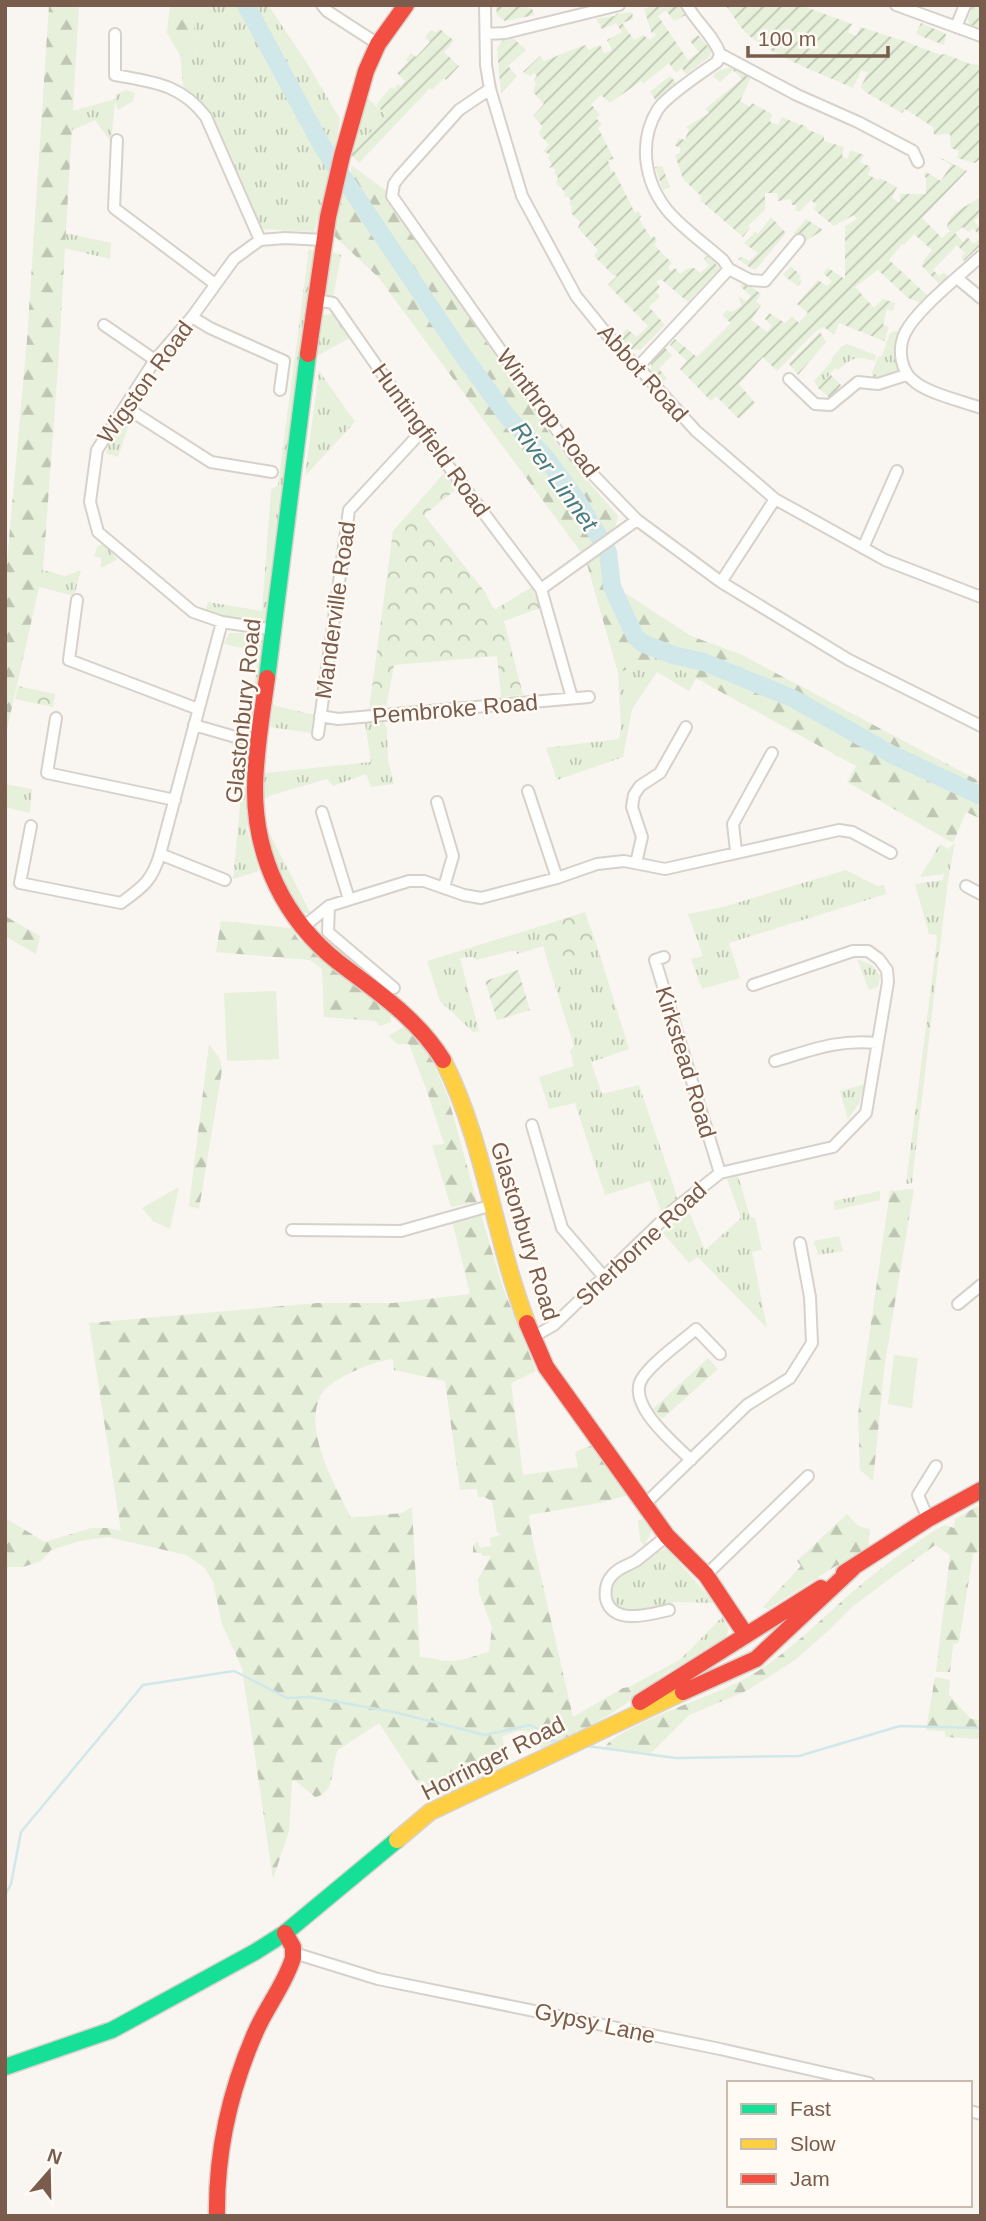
<svg xmlns="http://www.w3.org/2000/svg" width="986" height="2221" font-family="Helvetica,sans-serif">
<defs>
<pattern id="grass-tufts" width="24" height="20" patternUnits="userSpaceOnUse" patternTransform="scale(1.75)"><rect width="24" height="20" fill="#e7f0db"/><path d="M3 7l-1-3M5 7V3M7 7l1-3M15 17l-1-3M17 17v-4M19 17l1-3" fill="none" stroke="#c0c6b4"/></pattern>
<pattern id="forest-firs" width="22" height="20" patternUnits="userSpaceOnUse" patternTransform="scale(1.75)"><rect width="22" height="20" fill="#e7f0db"/><path d="M5 1l3.5 6h-7zM16 11l3.5 6h-7z" fill="#c0c6b4"/></pattern>
<pattern id="park-crowns" width="20" height="18" patternUnits="userSpaceOnUse" patternTransform="scale(1.75)"><rect width="20" height="18" fill="#e7f0db"/><path d="M2 6a3 3 0 1 1 6 0M12 15a3 3 0 1 1 6 0" fill="none" stroke="#c0c6b4"/></pattern>
<pattern id="garden-furrows" width="10" height="10" patternUnits="userSpaceOnUse" patternTransform="scale(1.75)"><rect width="10" height="10" fill="#e7f0db"/><path d="M-1 1l2-2M0 10L10 0M9 11l2-2" fill="none" stroke="#c0c6b4"/></pattern>
</defs>
<rect width="100%" height="100%" fill="#f9f5f0"/>
<path fill="url(#grass-tufts)" d="M189 5H268L307 63 340 119 332 169 314 232 261 229 207 110 183 86 180 55 196 56 194 28Z
M126 90 135 93 133 101 118 110 115 102 111 142 95 120 71 131 72 111 116 99 115 95Z
M366 97 386 115 352 153Z
M65 233 111 243 110 259 64 248Z
M309 249 322 254 269 618 260 625 204 617 208 602 262 611 271 490 278 485Z
M330 251 341 255 333 297 323 292Z
M334 314 350 338 315 357 321 315Z
M894 331 899 332 894 353 898 373 878 381 873 378 872 373 878 357 882 356 889 335Z
M847 344 876 355 875 361C854 356 855 356 838 370L835 368 818 388 814 381 832 361 834 362 831 359 842 346Z
M319 371 355 422 305 476Z
M130 421 118 457 106 453C110 440 117 426 130 421Z
M104 543 117 560 101 568V558L94 556 97 547Z
M43 570 65 576 81 570 74 596 39 587Z
M229 633C242 633 256 632 264 643L247 829 259 871 233 879 245 752 236 749 232 745 233 736 239 738 247 732 259 652 224 644Z
M657 657 696 678 689 691 657 672 632 709 623 757 557 780 546 748 619 739 621 728 618 673Z
M273 705 314 715 311 733 270 727Z
M384 721 387 730 388 761 394 784 371 787 366 774 333 786 327 779 272 795 261 801 265 773 371 762 365 723Z
M5 784 32 789 30 813 5 807Z
M262 819 311 914 296 911 275 869Z
M955 843 948 880 913 1173 912 1183 906 1184 937 939 936 935 929 934 915 884 943 880 944 874 920 877 940 844 948 849Z
M846 870 877 886 884 885 886 894 729 943 740 978 702 989 691 959 703 956 688 914 723 907Z
M538 927 543 946 517 954 515 950 476 960 473 957 460 958 479 1031 473 1032 440 1001 427 961Z
M598 949 629 1049 591 1062 602 1094 639 1085 678 1199 661 1211 650 1181 605 1195 575 1103 549 1109 539 1077 574 1066 570 1051 574 1046 548 963Z
M857 959 872 965 880 976 878 987 869 990Z
M865 1084 859 1103 848 1120 840 1091Z
M738 1176 750 1217 755 1218 762 1250 752 1252 767 1328 698 1257 689 1263 663 1233 688 1209 705 1250 741 1218 727 1179Z
M880 1191V1200L835 1210 834 1201Z
M839 1236 843 1251 818 1255 814 1241Z
M643 1519 652 1531 644 1546 640 1540 638 1520Z
M666 1548 715 1603 677 1602 633 1612 622 1611 611 1598 614 1581 631 1566Z
M722 1617 729 1629 726 1637 667 1673Z"/>
<path fill="url(#forest-firs)" fill-rule="evenodd" d="M49 5H79L59 352 43 570 5 738V584L27 340Z
M170 5H189L194 28 196 57 180 55 167 33Z
M351 165 389 193 391 204 561 450 618 516 615 529 583 555 379 278 331 233 342 185 346 180V167L351 177Z
M605 548 625 593 691 636 740 654 981 782V819L966 812 953 843 847 782 856 766 657 657 618 673 587 564Z
M5 916 40 936 36 954 5 936Z
M221 921 291 928 298 939 382 1005 391 1013V1022L380 1026 375 1021 324 1017 322 969 310 960 216 952Z
M408 1024 431 1057 448 1097 477 1202 451 1207 432 1145 444 1144 427 1091 409 1044H397L389 1036Z
M209 1044 220 1059 222 1070 199 1209 189 1206Z
M914 1189 885 1362 873 1481 860 1470 858 1414 890 1191Z
M481 1215 503 1288 536 1371 511 1383 523 1475 578 1467 575 1452 593 1445 629 1495 599 1503 529 1515 532 1537 573 1717 623 1688 629 1687 685 1657C639 1697 597 1726 542 1752 534 1727 523 1727 502 1737L508 1761 506 1764 439 1799 423 1780 418 1783 379 1723 338 1750C330 1766 337 1793 315 1797L296 1781H292L289 1831 273 1879 242 1668 222 1624 213 1582 205 1568 186 1555 108 1537 80 1541 51 1550 41 1561 23 1567H5V1518L45 1542 91 1528H108L121 1531 89 1323 318 1303H393L470 1294 452 1220ZM393 1359 394 1370 445 1381 460 1490 477 1489 478 1497H484L492 1501 497 1532 502 1534 490 1538 491 1546 480 1548 478 1541 473 1545V1553H481L482 1556H491L478 1579 479 1593 492 1627 489 1652C476 1655 463 1661 449 1661 439 1661 430 1657 420 1657L412 1507 402 1513 351 1518C336 1487 302 1430 321 1395 326 1386 337 1380 346 1375 360 1368 377 1361 393 1359Z
M708 1358 718 1369 662 1419 653 1409Z
M978 1506 981 1512V1551L973 1554 959 1642 953 1645 950 1672H936L950 1555 935 1545 852 1607 828 1631 795 1660 746 1691 689 1715 651 1753 604 1749C611 1730 709 1696 731 1686 774 1666 806 1633 841 1602 870 1576 901 1552 934 1531L945 1525 954 1528 955 1519Z
M847 1514 858 1526 870 1529 868 1551 834 1567 768 1609 763 1607 801 1566 797 1561Z
M935 1677 950 1680 949 1695 971 1719 981 1720V1739L945 1737V1731L926 1730Z"/>
<path fill="url(#park-crowns)" d="M446 471 459 487 424 515 485 592 494 610 532 587 540 608 504 621 523 695 501 697 497 656 394 665 386 708 369 710 393 531Z
M18 686 55 694 53 707 15 699Z
M585 912 598 949 548 963 538 927Z"/>
<path fill="url(#garden-furrows)" fill-rule="evenodd" d="M496 5H526L528 9 531 7 535 15 505 21 497 15Z
M654 5H680L686 15 674 21 666 10 658 16 688 60 699 52 690 41 698 35 711 50 710 56 686 75 682 68 676 73 669 63 643 84 641 81 610 103 601 95 591 104 600 115 596 118 602 124 598 128 614 159 608 160 611 171H614L635 213 639 211 641 217 639 219 651 238 654 236 657 241 654 245 672 263 668 267 670 271 675 268 680 274 687 269 694 268 700 273 709 266 704 259 708 255 720 269 688 302 661 279 656 282 660 287 656 292 660 296 649 307 665 325 640 350 631 349 620 336 627 329 637 337 648 326 608 285 617 276 613 275 594 256 598 250 578 228 580 222 571 213 572 207 569 203 571 200 567 196 564 198 565 192 556 183 558 177 554 173 556 170 552 167 549 168 552 164 548 158 550 156 546 152 542 153 549 145 539 134 542 126 533 116 544 104 533 92 536 83 534 80 537 76 534 73 530 76 523 72 540 56 544 61 585 45 589 50 600 45 604 53 612 50 607 40 622 32 616 23 602 29 596 19 615 16 616 14 632 12 633 19 622 23 634 40 643 35 650 40 656 35 654 32 652 34 644 9Z
M725 5H800L852 24 848 32 856 36 860 27 907 42 940 55 945 54 970 64 981 65V158L975 163 957 158 959 151 951 148 950 134 934 135 933 127 905 109 902 113 865 92 861 87 868 72 861 71 853 88C819 73 782 60 752 38 738 27 735 16 725 5Z
M973 5H981V29L969 24 968 19Z
M921 23 946 34 944 45 916 34Z
M440 29 454 41 444 52 459 66 446 80 444 78 432 90 430 88 359 163 350 154 386 115 376 105 391 87 394 89 398 84 401 86 405 81 397 73 408 62 406 60 411 53 416 57 430 42 425 37 431 30 436 33Z
M513 38 526 50 508 66 517 76 501 93 497 49 503 40Z
M732 67 751 77 740 101 750 107 752 103 772 114 770 122 778 125 782 117 800 125 801 124 807 127 806 129 824 136V141L844 147 842 156 847 159 851 150 864 155 860 162 871 167 868 175 878 180 880 178 897 187 892 197 897 202H900V194H926V178L924 175 926 172 941 181 951 165 937 156 967 171 922 218 942 238 950 231 947 227C951 209 969 207 981 196V219L978 217 974 221 981 228V245L964 261 961 257 965 253 957 245 933 270 939 276 944 272 948 277 940 285 922 266 924 260 932 250 914 234 904 245 902 244 889 260 928 296 921 303 908 298 878 270 855 287 874 308 883 299 895 303 893 311 887 309 883 325 889 327 884 341 839 323 834 335 824 327 816 331 777 371 763 357 739 384 755 403 739 419 716 396 711 401 680 369 687 361 670 345 675 339 697 357 731 323 722 315 727 310 731 312 742 306 738 296 746 301 751 296 740 286 745 282 761 294 756 301 761 305 751 320 767 332 772 326 765 319 769 313 785 323 792 316 799 323 808 313 797 304 818 280 827 286 832 281 823 273 828 268 845 279V226L857 219 854 215 834 226 813 209 817 205 811 200 799 212 795 210 797 205H792L791 199 778 201 777 193H765V210L748 226 750 228 743 237 700 200 702 197 683 179 675 155 680 153V147L675 146 678 138 685 140 689 129 686 127 709 113 705 109 742 79 733 70 720 82 713 76 720 70ZM962 227 969 232 973 228 981 237 974 244 967 237 963 242 955 233Z
M670 76 677 84 657 102 650 92Z
M662 166 670 187 663 190 655 167Z
M771 217 786 233 756 269H752L738 259 742 257 749 261 758 253 744 243 755 232 758 234Z
M806 219 823 230 804 242 794 233Z
M791 266 801 276 799 279 802 281 798 286 783 275Z
M820 332 826 342 798 375 789 364Z
M665 348 672 355 659 369 667 378 662 384 651 371V363Z
M830 374 841 385 831 399 818 388Z
M518 970 530 1010 497 1020 485 981Z"/>
<path fill="#e7f0db" d="M276 991 279 1059 227 1061 224 993Z
M179 1187 170 1229 153 1221 142 1208Z
M894 1355 918 1358 912 1408 888 1404Z"/>
<g fill="none" stroke-linecap="round" stroke-linejoin="round">
<path stroke="#d0e8ea" stroke-width="2.5" d="M587 1746 676 1758 799 1756 900 1726 981 1728
M5 1895 11 1884 21 1832 143 1685 234 1671 287 1698 310 1697 394 1712 485 1735 530 1725 546 1733 547 1740 560 1742"/>
<path stroke="#d0e8ea" stroke-width="18" d="M246 5 322 146 464 357 507 416 546 458 577 500 608 552 612 587 635 636 642 643 673 655 704 662 794 699 893 755 981 796"/>
<defs>
<path id="street" d="M322 5 327 11 378 44
M485 5 486 65 490 89 522 196 576 296 622 353 638 367 696 431 775 499 885 560 981 597
M687 5C696 22 714 36 720 54L797 95 858 122 913 151 918 162
M896 5 981 36
M956 27 965 5
M115 34V75C153 82 181 84 206 117L260 240
M486 34 505 33 619 5
M490 89 459 110 399 177 394 184 392 196 575 456 637 520 721 582 849 660 981 726
M117 140 114 208 215 284
M981 256C960 276 917 309 905 333 897 350 901 372 915 382 930 394 962 401 981 408
M729 269 750 280 765 281 799 240
M957 278 981 298
M316 300 333 303 422 431 541 589 572 698
M192 317 210 328 284 361 280 390
M104 325 155 360
M638 367 729 269 723 260C705 244 682 228 667 210 644 181 638 141 658 109 668 95 701 73 717 62L720 54
M789 379 815 404 830 405 858 382 878 384 906 375
M125 407 211 462 272 472
M863 548 897 471
M721 582 775 499
M541 589 637 520
M77 600 69 660 198 709
M274 630 222 622 193 612 98 532 90 502 97 450 155 360 192 317 234 259 260 240 285 238 324 240
M320 716 338 719 589 697
M56 718 47 773 175 800
M194 725 239 738
M318 734 349 510 422 431
M528 791 557 878
M437 802 453 856 444 887
M322 812 349 899
M31 826 20 883 121 903C143 887 152 881 160 854L222 622
M736 851 733 824 772 753
M160 854 225 880
M636 863 642 837 632 807 634 795 640 786 660 773 686 727
M966 886 981 894
M329 906 328 932 394 988
M302 928 329 906 409 881H424L464 895 481 898 557 878 597 864 624 861 665 869 839 830 852 832 891 853
M664 957 655 960 720 1173
M775 1061C812 1050 837 1039 877 1043
M532 1125 562 1228 604 1277
M292 1230 401 1231 493 1205
M958 1304 981 1285
M533 1337 554 1325 672 1211 720 1173 833 1147 866 1113 888 982 887 970 879 959 868 951H853L753 985
M691 1460C674 1443 624 1403 643 1377 655 1360 680 1343 696 1329L720 1354
M644 1505 747 1405 790 1378 812 1343 810 1297 800 1243
M928 1519 918 1495 936 1466
M667 1536C657 1544 647 1552 637 1560 628 1566 616 1568 610 1578 606 1583 605 1592 606 1599 613 1626 651 1614 669 1610
M706 1575 808 1476
M294 1953 378 1979 720 2049 869 2083
M970 2111 981 2114"/>
<path id="fast" d="M267 678 308 354
M5 2067 112 2030 255 1952 285 1933 397 1840"/>
<path id="slow" d="M443 1060C485 1143 494 1237 527 1323
M397 1840 430 1812 683 1692"/>
<path id="jam" d="M308 354 328 217 342 156 366 71 378 44 406 5
M267 678C262 715 255 753 255 790 255 858 285 920 338 962 377 992 417 1018 443 1060
M527 1323 546 1367 667 1536 706 1575 746 1635
M844 1573 928 1519 981 1490
M683 1692 756 1659 853 1568
M640 1702 821 1588
M217 2216C216 2152 230 2090 256 2031 267 2006 285 1984 293 1958V1947L285 1933"/>
</defs>
<use href="#street" stroke="#d7d1cb" stroke-width="14"/>
<use href="#fast" stroke="#d9d2cb" stroke-width="19"/>
<use href="#slow" stroke="#d9d2cb" stroke-width="19"/>
<use href="#jam" stroke="#d9d2cb" stroke-width="19"/>
<use href="#street" stroke="#fefefd" stroke-width="10"/>
<use href="#fast" stroke="#16e098" stroke-width="16"/>
<use href="#slow" stroke="#ffcf43" stroke-width="16"/>
<use href="#jam" stroke="#f24e42" stroke-width="16"/>
</g>
<g text-anchor="middle" dominant-baseline="central" stroke-width="5" stroke-linejoin="round" paint-order="stroke">
<g font-size="23" fill="#7a5c4d" stroke="#fffaf3">
<text transform="translate(643 373) rotate(48)">Abbot Road</text>
<text transform="translate(145 382) rotate(-54)">Wigston Road</text>
<text transform="translate(548 413) rotate(53)">Winthrop Road</text>
<text transform="translate(431 440) rotate(54)">Huntingfield Road</text>
<text transform="translate(335 610) rotate(-82)">Manderville Road</text>
<text transform="translate(455 709) rotate(-5)">Pembroke Road</text>
<text transform="translate(243 711) rotate(-84)">Glastonbury Road</text>
<text transform="translate(686 1062) rotate(73)">Kirkstead Road</text>
<text transform="translate(525 1231) rotate(73)">Glastonbury Road</text>
<text transform="translate(641 1244) rotate(-43)">Sherborne Road</text>
<text transform="translate(493 1758) rotate(-27)">Horringer Road</text>
<text transform="translate(595 2023) rotate(12)">Gypsy Lane</text>
</g>
<g font-size="24" font-style="italic" fill="#437c86" stroke="#fffaf3">
<text transform="translate(555 476) rotate(54)">River Linnet</text>
</g>
</g>
<rect width="986" height="2221" fill="none" stroke="#7a5c4d" stroke-width="14"/>
<rect x="727" y="2081" width="245" height="126" fill="#fffaf3" stroke="#cabbb1" stroke-width="2"/>
<rect x="741" y="2104" width="35" height="10" fill="#16e098" stroke="#cabbb1" stroke-width="2"/>
<text x="790" y="2116" font-size="21" fill="#7a5c4d">Fast</text>
<rect x="741" y="2139" width="35" height="10" fill="#ffcf43" stroke="#cabbb1" stroke-width="2"/>
<text x="790" y="2151" font-size="21" fill="#7a5c4d">Slow</text>
<rect x="741" y="2174" width="35" height="10" fill="#f24e42" stroke="#cabbb1" stroke-width="2"/>
<text x="790" y="2186" font-size="21" fill="#7a5c4d">Jam</text>
<g transform="translate(49 2172) rotate(20)" stroke="#fffaf3" stroke-width="5" paint-order="stroke">
<path d="M0-5L12 26L0 18L-12 26Z" fill="#7a5c4d"/>
<text y="-10" font-size="19" font-weight="bold" text-anchor="middle" fill="#7a5c4d">N</text>
</g>
<path d="M748 46v10h140v-10" fill="none" stroke="#7a5c4d" stroke-width="3.5"/>
<text x="758" y="46" font-size="21" fill="#7a5c4d" stroke="#fffaf3" stroke-width="5" paint-order="stroke">100 m</text>
</svg>
